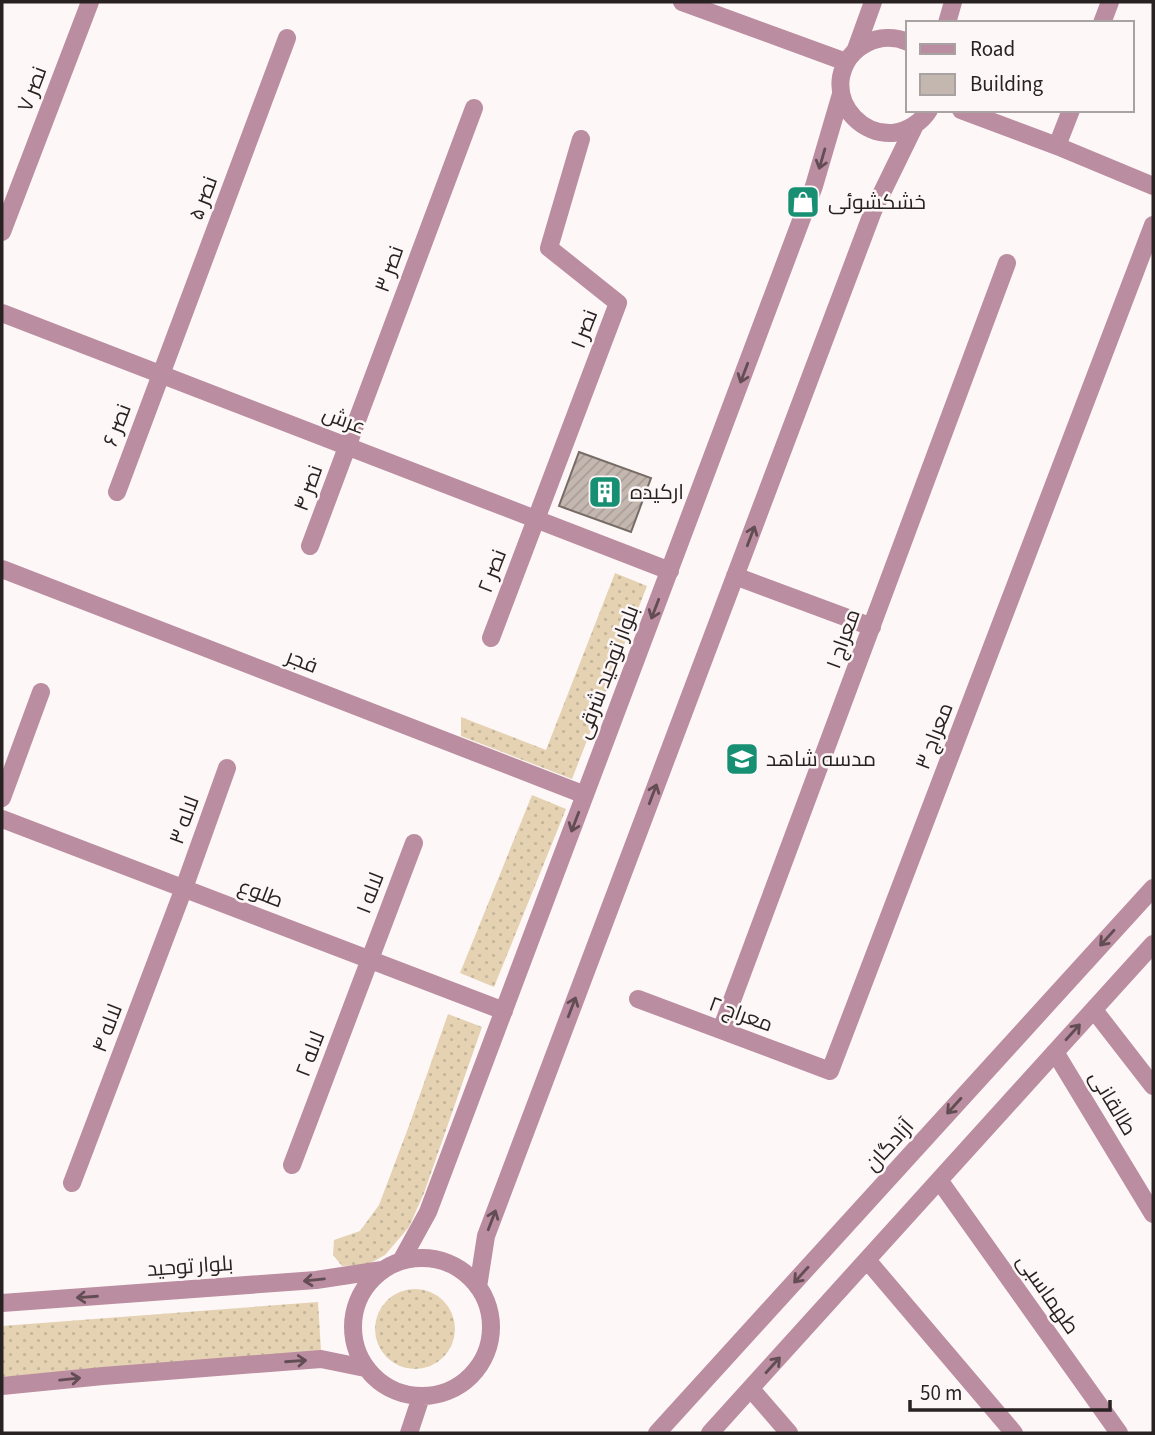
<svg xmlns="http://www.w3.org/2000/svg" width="1155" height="1435" font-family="'Source Sans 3',Cairo,sans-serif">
<defs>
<pattern id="grass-dots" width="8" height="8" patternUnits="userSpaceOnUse" patternTransform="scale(1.75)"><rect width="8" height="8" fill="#e4d2b2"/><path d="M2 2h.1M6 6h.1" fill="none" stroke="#c4b499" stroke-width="1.8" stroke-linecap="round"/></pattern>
<pattern id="building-hatch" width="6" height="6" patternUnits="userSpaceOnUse" patternTransform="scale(1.75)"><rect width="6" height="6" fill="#c3b7b0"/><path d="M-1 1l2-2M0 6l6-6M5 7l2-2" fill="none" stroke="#a89d97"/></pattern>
</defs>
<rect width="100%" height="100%" fill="#fef7f7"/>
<path fill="url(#grass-dots)" d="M615 573 647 586 572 779 461 736V717L546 750Z
M532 795 566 809 494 987 460 973Z
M448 1014 482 1027 424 1193 409 1227 385 1255 367 1265 342 1266 333 1255 334 1240 360 1231 379 1205 410 1123Z
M375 1329a40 40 0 1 1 80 0a40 40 0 1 1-80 0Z
M318 1302 321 1351 2 1377V1326Z"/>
<path fill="url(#building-hatch)" stroke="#776c65" stroke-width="2" d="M579 452 651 478 631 532 559 506Z"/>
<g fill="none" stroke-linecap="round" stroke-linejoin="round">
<path stroke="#bb8da0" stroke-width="18" d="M682 2 846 62
M947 23 953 2
M1102 23 1110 2
M908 42C880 30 847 46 841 77 836 108 863 135 893 133 907 131 921 123 929 110
M856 49 873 2
M961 110 1057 146 1153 186
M1057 146 1071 110
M2 232 90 2
M2 313 670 571
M117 492 287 38
M310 546 474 108
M2 569 585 795
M735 576 872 627
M491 638 618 303 549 248 581 139
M2 798 41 692
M2 819 504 1011
M638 999 830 1071 1153 225
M1094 1010 1153 1086
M721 1030 1007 263
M1055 1052 1153 1214
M292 1165 414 843
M939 1180 1119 1433
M72 1183 184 888 227 768
M353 1327a69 69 0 1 1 138 0a69 69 0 1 1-138 0Z
M867 1260 1014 1433
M401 1261 428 1212 814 186 841 94
M478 1287 486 1236 873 211 915 125
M2 1303 316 1280 382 1270
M2 1386 103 1376 321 1359 365 1368
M751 1389 789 1433
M409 1433 421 1397
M657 1433 1153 888
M710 1433 1153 944"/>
</g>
<defs><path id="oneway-shaft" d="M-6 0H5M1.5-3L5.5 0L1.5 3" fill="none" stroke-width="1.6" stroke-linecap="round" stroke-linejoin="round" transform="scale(1.75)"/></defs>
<g stroke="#634d54">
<use href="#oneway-shaft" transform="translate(822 159) rotate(106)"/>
<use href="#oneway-shaft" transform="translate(744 373) rotate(111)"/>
<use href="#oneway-shaft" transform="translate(751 536) rotate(-69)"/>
<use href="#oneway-shaft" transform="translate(655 609) rotate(111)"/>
<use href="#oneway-shaft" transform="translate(653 794) rotate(-69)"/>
<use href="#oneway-shaft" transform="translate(575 822) rotate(111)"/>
<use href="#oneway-shaft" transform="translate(1107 938) rotate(132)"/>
<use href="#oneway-shaft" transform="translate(572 1007) rotate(-69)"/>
<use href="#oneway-shaft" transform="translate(1073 1032) rotate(-48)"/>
<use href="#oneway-shaft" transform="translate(954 1106) rotate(132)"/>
<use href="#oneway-shaft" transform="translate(492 1220) rotate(-69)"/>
<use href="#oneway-shaft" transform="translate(801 1275) rotate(132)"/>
<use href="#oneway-shaft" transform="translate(314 1280) rotate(174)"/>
<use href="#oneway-shaft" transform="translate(87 1297) rotate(176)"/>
<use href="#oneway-shaft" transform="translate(296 1361) rotate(-4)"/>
<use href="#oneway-shaft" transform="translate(773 1365) rotate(-48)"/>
<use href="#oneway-shaft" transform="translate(70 1379) rotate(-6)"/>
</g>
<defs>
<symbol id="shop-square" viewBox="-11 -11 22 22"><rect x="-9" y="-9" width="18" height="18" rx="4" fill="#168f72" stroke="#fef7f7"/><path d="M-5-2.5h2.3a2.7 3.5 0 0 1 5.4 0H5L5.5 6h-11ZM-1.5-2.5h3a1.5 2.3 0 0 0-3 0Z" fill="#fff"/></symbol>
<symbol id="building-square" viewBox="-11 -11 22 22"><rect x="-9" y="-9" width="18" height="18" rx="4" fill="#168f72" stroke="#fef7f7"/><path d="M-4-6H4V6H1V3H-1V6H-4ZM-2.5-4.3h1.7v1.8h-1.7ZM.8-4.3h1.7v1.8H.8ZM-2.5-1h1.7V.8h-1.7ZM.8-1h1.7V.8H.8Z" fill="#fff"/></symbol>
<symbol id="school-square" viewBox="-11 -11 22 22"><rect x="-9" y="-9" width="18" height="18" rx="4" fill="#168f72" stroke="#fef7f7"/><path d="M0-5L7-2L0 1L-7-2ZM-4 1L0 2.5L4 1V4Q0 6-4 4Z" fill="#fff"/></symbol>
</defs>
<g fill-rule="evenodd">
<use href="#shop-square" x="784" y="183" width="38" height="38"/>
<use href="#building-square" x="586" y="473" width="38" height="38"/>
<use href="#school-square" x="723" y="740" width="38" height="38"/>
</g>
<g text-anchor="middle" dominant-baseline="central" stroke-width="5" stroke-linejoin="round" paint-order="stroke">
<g font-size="21" fill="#282222" stroke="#fef7f7">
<text transform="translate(32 89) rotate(-69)">نصر ۷</text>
<text transform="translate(203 198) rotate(-69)">نصر ۵</text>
<text transform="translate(389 269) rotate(-70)">نصر ۳</text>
<text transform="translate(584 329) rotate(-69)">نصر ۱</text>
<text transform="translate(344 420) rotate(21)">عرش</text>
<text transform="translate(117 425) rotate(-69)">نصر ۶</text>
<text transform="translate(308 488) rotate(-70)">نصر ۴</text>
<text transform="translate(492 571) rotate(-69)">نصر ۲</text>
<text transform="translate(843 639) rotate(-70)">معراج ۱</text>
<text transform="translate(302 661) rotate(21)">فجر</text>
<text transform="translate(607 672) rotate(-69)">بلوار توحید شرقی</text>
<text transform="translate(934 736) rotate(-69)">معراج ۳</text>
<text transform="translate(184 820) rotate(-70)">لاله ۳</text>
<text transform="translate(261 893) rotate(21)">طلوع</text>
<text transform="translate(370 893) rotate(-69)">لاله ۱</text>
<text transform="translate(741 1014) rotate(20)">معراج ۲</text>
<text transform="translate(107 1028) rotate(-69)">لاله ۴</text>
<text transform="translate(310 1054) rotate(-69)">لاله ۲</text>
<text transform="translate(1113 1103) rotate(59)">طالقانی</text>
<text transform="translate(889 1145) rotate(-48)">آزادگان</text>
<text transform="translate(190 1266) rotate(-4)">بلوار توحید</text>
<text transform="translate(1048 1294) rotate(55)">طهماسبی</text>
</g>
<g font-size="21" fill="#282222" stroke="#fef7f7" text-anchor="start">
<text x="828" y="202">خشکشوئی</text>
<text x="630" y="492">ارکیده</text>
<text x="766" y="759">مدسه شاهد</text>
</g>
</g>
<rect width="1155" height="1435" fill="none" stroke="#282222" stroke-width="7"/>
<rect x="906" y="21" width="228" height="91" fill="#fef7f7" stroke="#a8a2a2" stroke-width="2"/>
<rect x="920" y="44" width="35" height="10" fill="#bb8da0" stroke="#a8a2a2" stroke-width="2"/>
<text x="970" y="56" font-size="21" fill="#282222">Road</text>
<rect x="920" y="74" width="35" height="21" fill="#c3b7b0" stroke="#a8a2a2" stroke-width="2"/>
<text x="970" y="91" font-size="21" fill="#282222">Building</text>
<path d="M910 1400v10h200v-10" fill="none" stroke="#282222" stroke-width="3.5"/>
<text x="920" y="1400" font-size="21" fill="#282222" stroke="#fef7f7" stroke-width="5" paint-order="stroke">50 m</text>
</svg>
